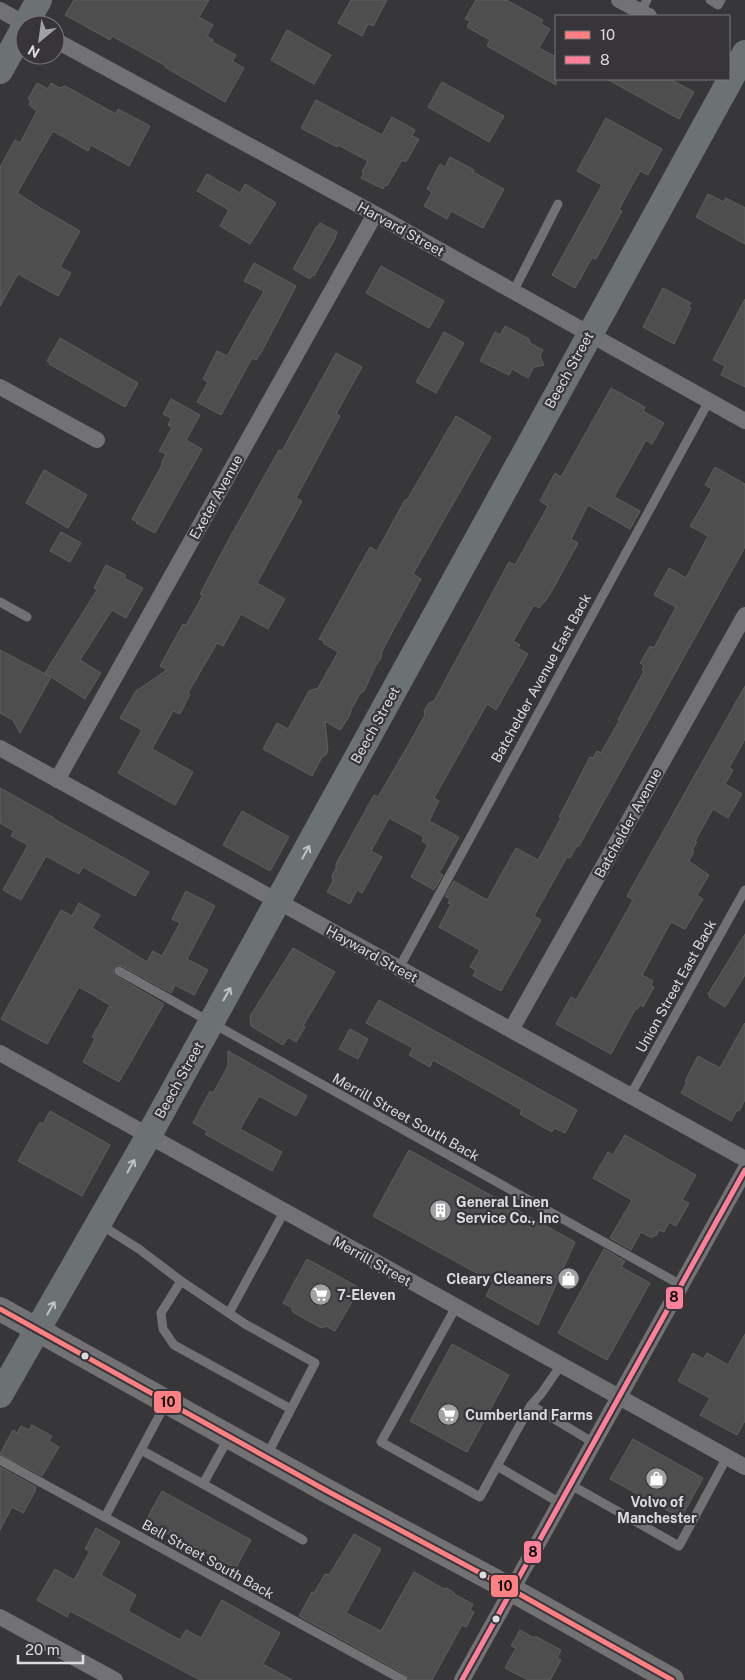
<svg xmlns="http://www.w3.org/2000/svg" width="745" height="1680" font-family="'Public Sans',sans-serif">
<rect width="100%" height="100%" fill="#373638"/>
<path fill="#4f4e4e" stroke="#605f5f" d="M74 0H209L199 17 213 25 207 36 213 40 212 42 236 55 232 61 244 68 225 102 165 67 166 66 112 36 110 40 65 15Z
M351 0H387L373 26 368 24 362 36 338 23Z
M476 0H506L543 20 541 24 550 29 539 48 556 57V85L487 46 490 40 467 27 470 21 465 19Z
M287 30 331 55 314 84 271 60Z
M607 79H670L694 92 679 119Z
M442 82 504 116 489 142 428 107Z
M37 83 48 89 51 83 60 88 65 86 116 114 118 109 150 126 129 166 91 145 88 151 53 131 17 193 42 209 80 231 60 267 71 273 58 296 18 274 0 306V167L15 140 20 143 37 111 29 105 31 101 28 99Z
M316 100 382 135 392 117 415 130 412 136 419 139 406 162 402 160 387 186 385 185 383 189 361 178 364 173 362 172 368 161 338 145 337 147 301 128Z
M606 118 662 149 648 175 640 171 619 209 622 211 596 259 592 258 575 288 552 275 602 185 577 171Z
M450 157 474 170 473 172 504 189 483 228 451 211 447 219 424 206 432 192 427 189 440 164 445 167Z
M207 174 240 193 245 184 276 203 250 244 220 226 229 210 197 191Z
M708 194 724 202 726 198 745 208V244L696 217Z
M320 223 337 232 335 237H336L314 276 312 275 310 279 293 269 317 226 318 227Z
M254 263 296 286 262 351 256 360 252 358 221 415 197 402 208 382 203 379 217 351 227 356 264 291 244 281Z
M381 266 444 301 429 328 366 293Z
M663 288 691 303 688 307 691 308 674 344 643 327Z
M745 299V387L721 375 725 366 713 360Z
M505 326 529 339 530 343 543 350 540 356 544 365 534 367 528 378 512 369 509 375 480 361 495 332 500 335Z
M444 332 464 343 436 393 416 382Z
M60 338 138 383 125 407 49 364 50 362 47 361Z
M336 353 362 367 336 414 340 416 296 498 302 501 257 583 285 599 268 629 241 614 223 646 217 643 188 693 190 694 180 714 173 711 152 749 193 772 175 805 118 773 142 730 120 718 136 691 167 670 160 666 183 624 186 625 203 595 200 594 229 539 279 450 282 451Z
M611 388 645 407 643 411 664 423 652 444 646 440 614 497 640 511 630 529 588 505 571 539 578 543 553 589 546 600 539 608 534 605 513 641 520 645 518 648 528 654 496 710 487 704 434 798 439 801 429 821 459 837 439 873 443 875 434 890 411 877 428 845 422 841 424 837 389 818 371 851 382 857 362 893 357 890 350 904 327 892 333 881 332 875 336 869V864L374 795 378 797 410 742 425 715 424 711 429 703 434 701 509 562 515 565 548 506 540 501 555 473 561 477Z
M171 399 200 415 186 440 202 449 155 533 136 523 137 522 132 519 162 465V462L166 454 159 451 172 428 168 425 171 418 163 414Z
M456 416 491 437 413 574 421 579 382 651 381 658 375 667 364 691 360 694 352 708 349 717 340 730 325 721 328 750 326 755 322 757 312 776 263 749 277 723 288 729 309 691 318 688 338 652 323 643 324 641 319 639 370 547 377 551 405 500H407Z
M715 467 745 484V547L579 846H577L570 858 567 857 534 916 541 920 501 991 473 976 476 970 470 967 480 950 439 927 451 904 448 903 450 899 445 896 454 881 487 900 516 848 538 860 561 818 559 817 590 757 593 758 597 751 601 753 619 721 618 720 644 671 642 670 644 665 640 663 650 646 654 648 676 607 654 595 669 568 686 578 708 536 690 526 712 489 705 485Z
M44 470 87 495 68 528 26 503Z
M61 532 81 543 70 562 50 551Z
M106 565 126 575 124 578 143 588 126 618 112 610 80 660 101 673 85 699 45 673 97 590 94 588Z
M0 650 51 677 20 733 13 720 0 713Z
M745 686V739L729 768 733 770 725 784 742 794 728 818 713 809 695 841 697 842 692 850 694 851 689 861 709 875 697 895 703 899 685 929 671 922 642 975 653 981 651 985 654 987 643 1007 640 1005 637 1009 636 1008 611 1054 556 1024 571 997 576 1000 604 952 633 900 627 896Z
M0 788 54 818V819L149 872 135 896 83 867 79 874 46 856 21 900 3 890 28 845 11 836 14 831 0 823Z
M242 811 289 837 270 871 223 845Z
M186 891 215 906 187 959 208 970 194 995 175 985 171 993 122 966 118 965 114 968 113 972 116 976 164 1004 119 1082 83 1062 95 1039 92 1037 110 1005 79 987 47 1044 1 1019 61 910 72 916 79 903 100 915 92 928 147 962 153 951 162 956 180 923 172 919Z
M745 934V975L725 1007 709 997 710 995 708 994Z
M293 948 335 972 303 1026 305 1027 296 1042 288 1037 283 1045 251 1026 250 1016Z
M379 1000 577 1110 565 1133 554 1128 552 1132 520 1114 522 1110 433 1060 430 1067 409 1055 413 1048 366 1023Z
M745 1023V1100L739 1111 737 1110 731 1121 681 1093 687 1082 685 1081 698 1056 720 1068Z
M350 1029 368 1039 358 1059 339 1049Z
M228 1051 307 1096 296 1116 259 1096 240 1129 282 1152 272 1171 205 1134 207 1131 193 1123 210 1091 213 1093 228 1066Z
M50 1111 110 1145 82 1196 18 1161 40 1122 43 1124Z
M625 1135 696 1175 682 1200 689 1203 676 1226 669 1222 664 1232 659 1230 656 1236 654 1235 652 1238 641 1232 631 1250 610 1238 632 1200 593 1178 608 1152 613 1155Z
M409 1150 575 1242 538 1325 486 1296 493 1282 373 1216Z
M604 1249 625 1261 621 1267 650 1283 607 1360 558 1333Z
M307 1259 360 1288 335 1331 326 1326 321 1328 293 1312 291 1307 283 1303Z
M745 1334V1421L737 1435 700 1415 710 1398 678 1381 693 1353 703 1359 707 1353 728 1365Z
M452 1344 509 1375 467 1452 410 1421Z
M32 1425 52 1436 49 1441 59 1447 42 1476 0 1454 13 1430 17 1433 21 1426 29 1430Z
M633 1439 703 1478 681 1518 610 1479Z
M0 1467 36 1487 35 1489 36 1490 23 1513 12 1507 0 1530Z
M162 1491 251 1540 236 1568 145 1522Z
M96 1528 120 1542 101 1575 136 1595 128 1611 180 1640 186 1630 201 1638 222 1600 280 1633 263 1664 292 1680H200L70 1611 67 1617 37 1600 55 1569 74 1580 90 1551 85 1549Z
M354 1534 381 1549 346 1613 381 1631 414 1572 444 1589 447 1588 453 1592 454 1594 473 1604 470 1610 474 1612 466 1627 462 1625 432 1680H409L406 1675 299 1616 312 1592 314 1593 325 1574 329 1575Z
M520 1630 532 1637H537L561 1650 557 1658 561 1660 550 1680H528L505 1668 516 1648 511 1646Z"/>
<g fill="none" stroke-linecap="round" stroke-linejoin="round">
<path stroke="#727274" stroke-width="9" d="M710 0 718 5 721 0
M640 12 647 0
M513 292 558 204
M0 602 27 617
M399 968 709 401
M119 971 681 1285
M630 1096 745 890
M101 1225 139 1249 181 1281 245 1324 315 1363 266 1457
M181 1281 161 1313 163 1329 174 1345 291 1409
M456 1307 381 1442 480 1497 497 1466
M229 1313 284 1212
M531 1405 541 1394 561 1365
M229 1437 203 1484 303 1540
M141 1450 203 1484
M0 1460 403 1680
M571 1485 679 1546 727 1457
M560 1503 497 1466 531 1405 594 1443
M105 1517 166 1403"/>
<path stroke="#727274" stroke-width="16" d="M619 0 649 16
M0 10 27 25
M55 40 375 214 745 421
M0 387 97 440
M0 748 745 1159
M57 780 375 214
M511 1030 745 615
M0 1053 745 1467
M0 1617 115 1680
M462 1680 745 1170"/>
<path stroke="#727274" stroke-width="24" d="M0 1309 329 1492 512 1590 672 1680"/>
<path stroke="#6c7274" stroke-width="26" d="M25 25 39 0
M0 71 25 26
M0 1395 148 1137 745 53"/>
<defs>
<path id="bus-1" d="M0 1309 329 1492 512 1590 672 1680"/>
<path id="bus-2" d="M462 1680 745 1170"/>
</defs>
<use href="#bus-1" stroke="#373539" stroke-width="9"/>
<use href="#bus-2" stroke="#373539" stroke-width="9"/>
<use href="#bus-1" stroke="#ff8082" stroke-width="5"/>
<use href="#bus-2" stroke="#ff8098" stroke-width="5"/>
</g>
<defs><path id="oneway-shaft" d="M-6 0H5M1.5-3L5.5 0L1.5 3" fill="none" stroke-width="1.6" stroke-linecap="round" stroke-linejoin="round" transform="scale(1.25)"/></defs>
<g stroke="#c0c1c3">
<use href="#oneway-shaft" transform="translate(306 852) rotate(-61)"/>
<use href="#oneway-shaft" transform="translate(227 994) rotate(-61)"/>
<use href="#oneway-shaft" transform="translate(131 1166) rotate(-61)"/>
<use href="#oneway-shaft" transform="translate(51 1308) rotate(-60)"/>
</g>
<defs>
<symbol id="building-disc" viewBox="-11 -11 22 22"><circle r="9.5" fill="#a2a1a3" stroke="#373539"/><path d="M-4-6H4V6H1V3H-1V6H-4ZM-2.5-4.3h1.7v1.8h-1.7ZM.8-4.3h1.7v1.8H.8ZM-2.5-1h1.7V.8h-1.7ZM.8-1h1.7V.8H.8Z" fill="#fff"/></symbol>
<symbol id="shop-disc" viewBox="-11 -11 22 22"><circle r="9.5" fill="#a2a1a3" stroke="#373539"/><path d="M-5-2.5h2.3a2.7 3.5 0 0 1 5.4 0H5L5.5 6h-11ZM-1.5-2.5h3a1.5 2.3 0 0 0-3 0Z" fill="#fff"/></symbol>
<symbol id="supermarket-disc" viewBox="-11 -11 22 22"><circle r="9.5" fill="#a2a1a3" stroke="#373539"/><path d="M-6-5.5h2.5l.6 2H6L4.5 2H-2.5L-4.4-4H-6ZM-1.5 3.2a1.3 1.3 0 1 0 .1 0ZM3 3.2a1.3 1.3 0 1 0 .1 0Z" fill="#fff"/></symbol>
</defs>
<g fill-rule="evenodd">
<use href="#building-disc" x="428" y="1198" width="25" height="25"/>
<use href="#shop-disc" x="556" y="1266" width="25" height="25"/>
<use href="#supermarket-disc" x="308" y="1282" width="25" height="25"/>
<use href="#supermarket-disc" x="436" y="1402" width="25" height="25"/>
<use href="#shop-disc" x="644" y="1466" width="25" height="25"/>
</g>
<g fill="#dcdbdd" stroke="#373539" stroke-width="2">
<circle cx="85" cy="1356" r="4.5"/>
<circle cx="483" cy="1575" r="4.5"/>
<circle cx="496" cy="1619" r="4.5"/>
</g>
<g text-anchor="middle" dominant-baseline="central" stroke-width="4.5" stroke-linejoin="round" paint-order="stroke">
<g font-size="14" fill="#dcdbdd" stroke="#373539">
<text transform="translate(401 229) rotate(29)">Harvard Street</text>
<text transform="translate(569 370) rotate(-61)">Beech Street</text>
<text transform="translate(216 497) rotate(-61)">Exeter Avenue</text>
<text transform="translate(541 678) rotate(-61)">Batchelder Avenue East Back</text>
<text transform="translate(375 725) rotate(-61)">Beech Street</text>
<text transform="translate(628 823) rotate(-61)">Batchelder Avenue</text>
<text transform="translate(372 954) rotate(29)">Hayward Street</text>
<text transform="translate(676 986) rotate(-61)">Union Street East Back</text>
<text transform="translate(179 1080) rotate(-61)">Beech Street</text>
<text transform="translate(406 1117) rotate(29)">Merrill Street South Back</text>
<text transform="translate(372 1261) rotate(29)">Merrill Street</text>
<text transform="translate(208 1559) rotate(29)">Bell Street South Back</text>
</g>
<g font-size="14" font-weight="bold" fill="#dcdbdd" stroke="#373539" text-anchor="start">
<text x="456" y="1202">General Linen<tspan x="456" dy="16">Service Co., Inc</tspan></text>
<text x="553" y="1279" text-anchor="end">Cleary Cleaners</text>
<text x="337" y="1295">7-Eleven</text>
<text x="465" y="1415">Cumberland Farms</text>
<text x="657" y="1502" text-anchor="middle">Volvo of<tspan x="657" dy="16">Manchester</tspan></text>
</g>
</g>
<g stroke="#373539" stroke-width="2">
<rect x="665" y="1286" width="19" height="24" rx="5" fill="#ff8098"/>
<rect x="153" y="1390" width="29" height="24" rx="5" fill="#ff8082"/>
<rect x="523" y="1540" width="19" height="24" rx="5" fill="#ff8098"/>
<rect x="490" y="1574" width="29" height="24" rx="5" fill="#ff8082"/>
</g>
<g font-size="14" text-anchor="middle" font-weight="bold" fill="#111">
<text x="674" y="1302">8</text>
<text x="168" y="1407">10</text>
<text x="533" y="1557">8</text>
<text x="505" y="1591">10</text>
</g>
<rect x="555" y="15" width="175" height="65" fill="#373539" stroke="#79777b"/>
<rect x="565" y="31" width="25" height="8" fill="#ff8082" stroke="#79777b"/>
<text x="600" y="40" font-size="15" fill="#dcdbdd">10</text>
<rect x="565" y="56" width="25" height="8" fill="#ff8098" stroke="#79777b"/>
<text x="600" y="65" font-size="15" fill="#dcdbdd">8</text>
<g transform="translate(40 40) rotate(209)"><circle r="24" fill="#373539" stroke="#79777b"/>
<path d="M0-4L9 19L0 12L-9 19Z" fill="#a2a1a3"/>
<text y="-8" font-size="14" font-weight="bold" text-anchor="middle" fill="#dcdbdd">N</text>
</g>
<path d="M18 1655v8h65v-8" fill="none" stroke="#dcdbdd" stroke-width="2.5"/>
<text x="25" y="1655" font-size="15" fill="#dcdbdd" stroke="#373539" stroke-width="4" paint-order="stroke">20 m</text>
</svg>
